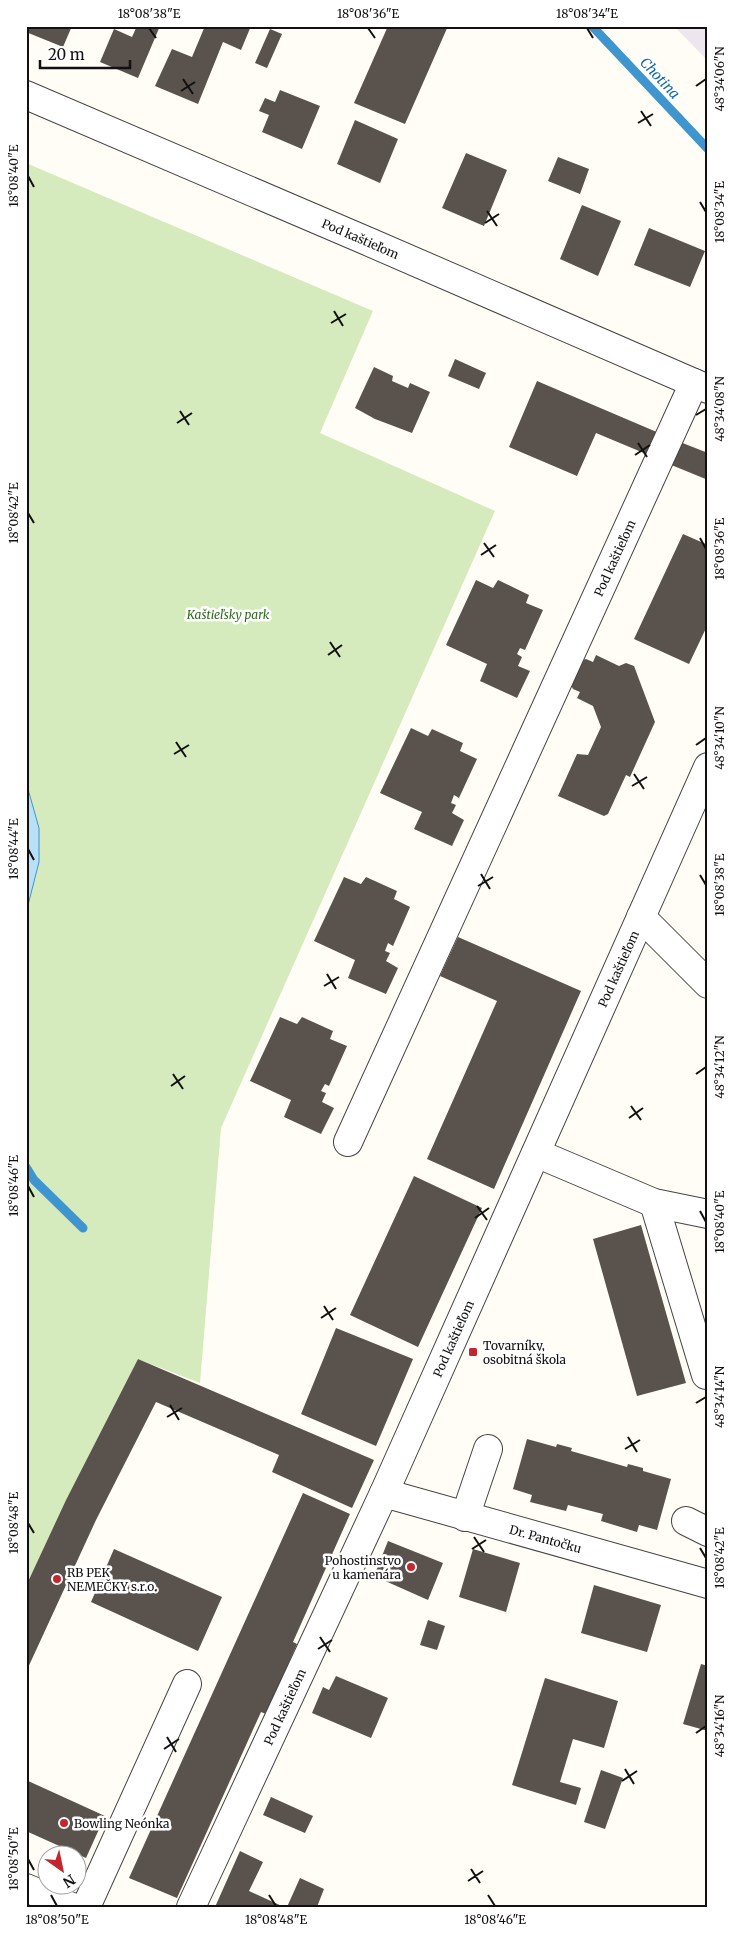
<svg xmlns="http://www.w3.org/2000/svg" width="734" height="1933" font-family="Merriweather,serif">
<rect width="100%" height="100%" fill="#fffdf5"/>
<path fill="#eee6ef" d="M674 26H708V61Z"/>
<path fill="#d5ebbd" d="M26 163 373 311 320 433 495 511 221 1128 200 1383 138 1359 66 1500 26 1586Z"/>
<path fill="#b9e0f7" stroke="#3f96cf" d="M26 782 39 828V862L26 913Z"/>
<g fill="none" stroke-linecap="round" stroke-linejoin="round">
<path stroke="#3f96cf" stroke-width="9" d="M592 26 708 149
M26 1167 34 1180 83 1228"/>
</g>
<path fill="#5a524d" d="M26 26H72L63 47 26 32Z
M137 26H160L138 78 100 62 114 29 132 37Z
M205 26H251L241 50 223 42 198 104 155 86 172 49 192 57Z
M388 26H448L405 124 354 103Z
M270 29 282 34 267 68 255 63Z
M280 90 320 106 302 149 262 132 269 115 259 111 265 98 275 102Z
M355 120 398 139 380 183 337 164Z
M466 153 507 170 484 226 442 208Z
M558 157 589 169 580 194 548 181Z
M582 205 621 221 598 276 560 259Z
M649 228 705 251 690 287 634 265Z
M455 359 486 373 479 389 448 376Z
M374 367 393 376 392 381 408 388 410 383 430 392 412 433 375 419 355 408Z
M537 381 659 433 651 456 596 433 577 476 509 447Z
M680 442 708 453V480L669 464Z
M683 534 708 545V624L689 664 634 639Z
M476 580 493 588 498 580 529 595 526 603 543 610 525 650 520 648 517 654 522 657 518 666 530 671 517 698 480 681 487 664 446 645Z
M596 655 619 666 626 663 634 666 655 722 630 777 626 775 608 814 604 816 558 796 577 754 588 755 601 727 593 706 577 698 580 692 573 689 570 683 580 661 586 659 593 662Z
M411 728 428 736 432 729 463 743 460 751 477 759 459 798 454 795 451 803 456 805 452 813 464 820 452 846 414 829 422 812 380 793Z
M344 877 361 884 366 877 397 891 394 899 410 907 393 946 388 943 385 951 390 953 386 961 398 968 386 994 348 978 355 960 314 941Z
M458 937 581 991 494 1189 427 1159 497 1001 440 976Z
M280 1017 297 1024 302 1017 333 1031 330 1039 347 1046 329 1086 325 1084 321 1091 326 1093 322 1102 334 1108 321 1134 284 1117 291 1100 250 1081Z
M414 1176 482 1208 418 1347 350 1315Z
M641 1225 686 1383 637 1396 593 1239Z
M336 1328 413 1359 376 1446 301 1414Z
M138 1359 374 1460 352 1508 272 1472 279 1455 156 1402 96 1520 26 1672V1586L66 1500Z
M527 1439 556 1447 557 1444 572 1448 571 1451 627 1467 628 1464 643 1468V1471L671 1479 657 1530 639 1525 637 1532 601 1521 603 1514 568 1505 566 1511 530 1502 532 1495 513 1489Z
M303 1493 350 1514 293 1642 297 1644 266 1714 261 1712 177 1898 129 1878Z
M388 1541 443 1563 428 1600 374 1576Z
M114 1549 222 1597 198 1651 91 1602Z
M473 1549 520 1563 506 1612 459 1597Z
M594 1585 661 1605 647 1652 581 1633Z
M428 1620 445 1626 437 1650 420 1645Z
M701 1664 708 1666V1731L683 1724Z
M336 1676 388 1698 371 1738 312 1713 323 1687 329 1690Z
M545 1678 618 1701 604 1748 573 1739 560 1782 581 1788 576 1805 512 1785Z
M601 1770 623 1778 605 1829 584 1822Z
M26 1780 105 1816 86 1858 26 1831Z
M271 1797 313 1816 305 1833 263 1815Z
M240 1851 263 1862 249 1891 284 1907H215Z
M300 1878 324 1889 317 1907H287Z"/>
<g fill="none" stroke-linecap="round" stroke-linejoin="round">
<defs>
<g id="minor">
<path id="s1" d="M26 95 367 241 708 389"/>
<path d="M641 917 708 984"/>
<path id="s2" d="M348 1142 694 383"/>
<path d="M536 1153 654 1203 708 1214"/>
<path d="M654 1203 706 1375"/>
<path id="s3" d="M384 1493 708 1584"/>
<path d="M465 1517 488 1449"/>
<path d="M686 1521 708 1532"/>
<path d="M26 1888 72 1907"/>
<path d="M86 1907 187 1684"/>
<path id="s4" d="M191 1907 384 1493 708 767"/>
</g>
</defs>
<use href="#minor" stroke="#444" stroke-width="30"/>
<use href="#minor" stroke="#fff" stroke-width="28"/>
</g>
<path fill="none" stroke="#111" stroke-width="2" d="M149 28 156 38M368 28 375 38M587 28 593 38M183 79 193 94M696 86 706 79M181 91 195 82M641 111 651 126M638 123 653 114M28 176 34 187M700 202 706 212M487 211 497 226M485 223 499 214M334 311 343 326M331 323 346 314M180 411 189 425M696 415 706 409M177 423 192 413M638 443 647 457M635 455 650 445M28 513 34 523M700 538 706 549M484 543 494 557M481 555 496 545M330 642 340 657M328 655 342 645M176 742 186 757M696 745 706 738M174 754 189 745M634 774 644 789M632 786 647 777M28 849 34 860M481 874 490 889M700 875 706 885M478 886 493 877M327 974 336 989M324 986 339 977M173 1074 183 1089M696 1074 706 1067M171 1086 185 1076M631 1106 641 1120M629 1118 643 1108M28 1186 34 1197M477 1206 487 1220M700 1211 706 1222M475 1218 489 1208M324 1306 333 1320M321 1318 336 1308M696 1403 706 1397M170 1405 179 1420M167 1417 182 1408M628 1437 637 1452M625 1449 640 1440M28 1523 34 1533M474 1537 484 1552M700 1548 706 1558M472 1549 486 1540M320 1637 330 1652M318 1649 332 1640M696 1733 706 1726M167 1737 176 1752M164 1749 179 1739M625 1769 634 1784M622 1781 637 1771M28 1859 34 1870M471 1869 480 1883M468 1881 483 1871M51 1895 57 1906M269 1895 276 1906M488 1895 495 1906"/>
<g fill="#c4262e" stroke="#fff" stroke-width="2">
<rect x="468" y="1347" width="10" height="10" rx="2.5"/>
<circle cx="411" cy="1567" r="5"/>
<circle cx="57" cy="1579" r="5"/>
<circle cx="64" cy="1823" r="5"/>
</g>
<g text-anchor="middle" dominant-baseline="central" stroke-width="5" stroke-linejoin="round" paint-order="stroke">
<g font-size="12" fill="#111" stroke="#fff">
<text stroke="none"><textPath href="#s1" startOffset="364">Pod kaštieľom</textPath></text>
<text stroke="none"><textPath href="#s2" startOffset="642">Pod kaštieľom</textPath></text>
<text stroke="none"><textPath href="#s4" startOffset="1031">Pod kaštieľom</textPath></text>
<text stroke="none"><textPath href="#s4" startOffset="626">Pod kaštieľom</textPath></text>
<text stroke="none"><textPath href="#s3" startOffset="168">Dr. Pantočku</textPath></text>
<text stroke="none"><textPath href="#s4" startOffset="221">Pod kaštieľom</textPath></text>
</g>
<g font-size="12" font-style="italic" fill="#2f6b1f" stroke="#fff">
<text x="228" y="614">Kaštieľsky park</text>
</g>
<g font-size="12" fill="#111" stroke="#fff" text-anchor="start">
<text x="483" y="1345">Tovarníky,<tspan x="483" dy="14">osobitná škola</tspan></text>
<text x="401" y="1560" text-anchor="end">Pohostinstvo<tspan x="401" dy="14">u kamenára</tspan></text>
<text x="67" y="1572">RB PEK<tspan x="67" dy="14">NEMEČKY s.r.o.</tspan></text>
<text x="74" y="1823">Bowling Neónka</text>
</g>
<g font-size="14" font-style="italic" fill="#1768a6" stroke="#fff">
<text transform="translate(660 78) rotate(47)">Chotina</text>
</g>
</g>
<rect width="734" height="1933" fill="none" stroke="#ffffff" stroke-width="55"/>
<g transform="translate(62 1870) rotate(147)"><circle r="24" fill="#ffffff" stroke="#a0a0a0"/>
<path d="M0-4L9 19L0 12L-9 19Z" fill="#c4262e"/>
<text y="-8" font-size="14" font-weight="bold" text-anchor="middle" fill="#111111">N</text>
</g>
<path d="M40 60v8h90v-8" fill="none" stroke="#111111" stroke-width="2.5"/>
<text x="48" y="60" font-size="15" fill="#111111" stroke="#ffffff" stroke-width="4" paint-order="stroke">20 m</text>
<rect x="28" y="28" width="678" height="1878" fill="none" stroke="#111" stroke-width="2"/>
<g font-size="12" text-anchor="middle" fill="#111">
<text x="149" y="18">18°08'38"E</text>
<text x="368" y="18">18°08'36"E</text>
<text x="587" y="18">18°08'34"E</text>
<text transform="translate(720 79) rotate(-90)" y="4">48°34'06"N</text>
<text transform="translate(14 176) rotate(-90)" y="4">18°08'40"E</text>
<text transform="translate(720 212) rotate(-90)" y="4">18°08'34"E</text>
<text transform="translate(720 409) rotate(-90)" y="4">48°34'08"N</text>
<text transform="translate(14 513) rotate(-90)" y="4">18°08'42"E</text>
<text transform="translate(720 549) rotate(-90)" y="4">18°08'36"E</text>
<text transform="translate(720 738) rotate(-90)" y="4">48°34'10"N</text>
<text transform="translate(14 849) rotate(-90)" y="4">18°08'44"E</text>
<text transform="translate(720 885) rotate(-90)" y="4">18°08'38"E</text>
<text transform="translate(720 1067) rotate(-90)" y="4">48°34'12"N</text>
<text transform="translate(14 1186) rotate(-90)" y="4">18°08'46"E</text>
<text transform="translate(720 1222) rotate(-90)" y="4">18°08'40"E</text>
<text transform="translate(720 1397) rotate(-90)" y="4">48°34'14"N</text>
<text transform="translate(14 1523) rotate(-90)" y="4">18°08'48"E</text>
<text transform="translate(720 1558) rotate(-90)" y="4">18°08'42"E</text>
<text transform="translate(720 1726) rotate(-90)" y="4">48°34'16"N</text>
<text transform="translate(14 1859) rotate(-90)" y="4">18°08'50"E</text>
<text x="57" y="1924">18°08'50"E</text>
<text x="276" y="1924">18°08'48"E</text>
<text x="495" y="1924">18°08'46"E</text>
</g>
</svg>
